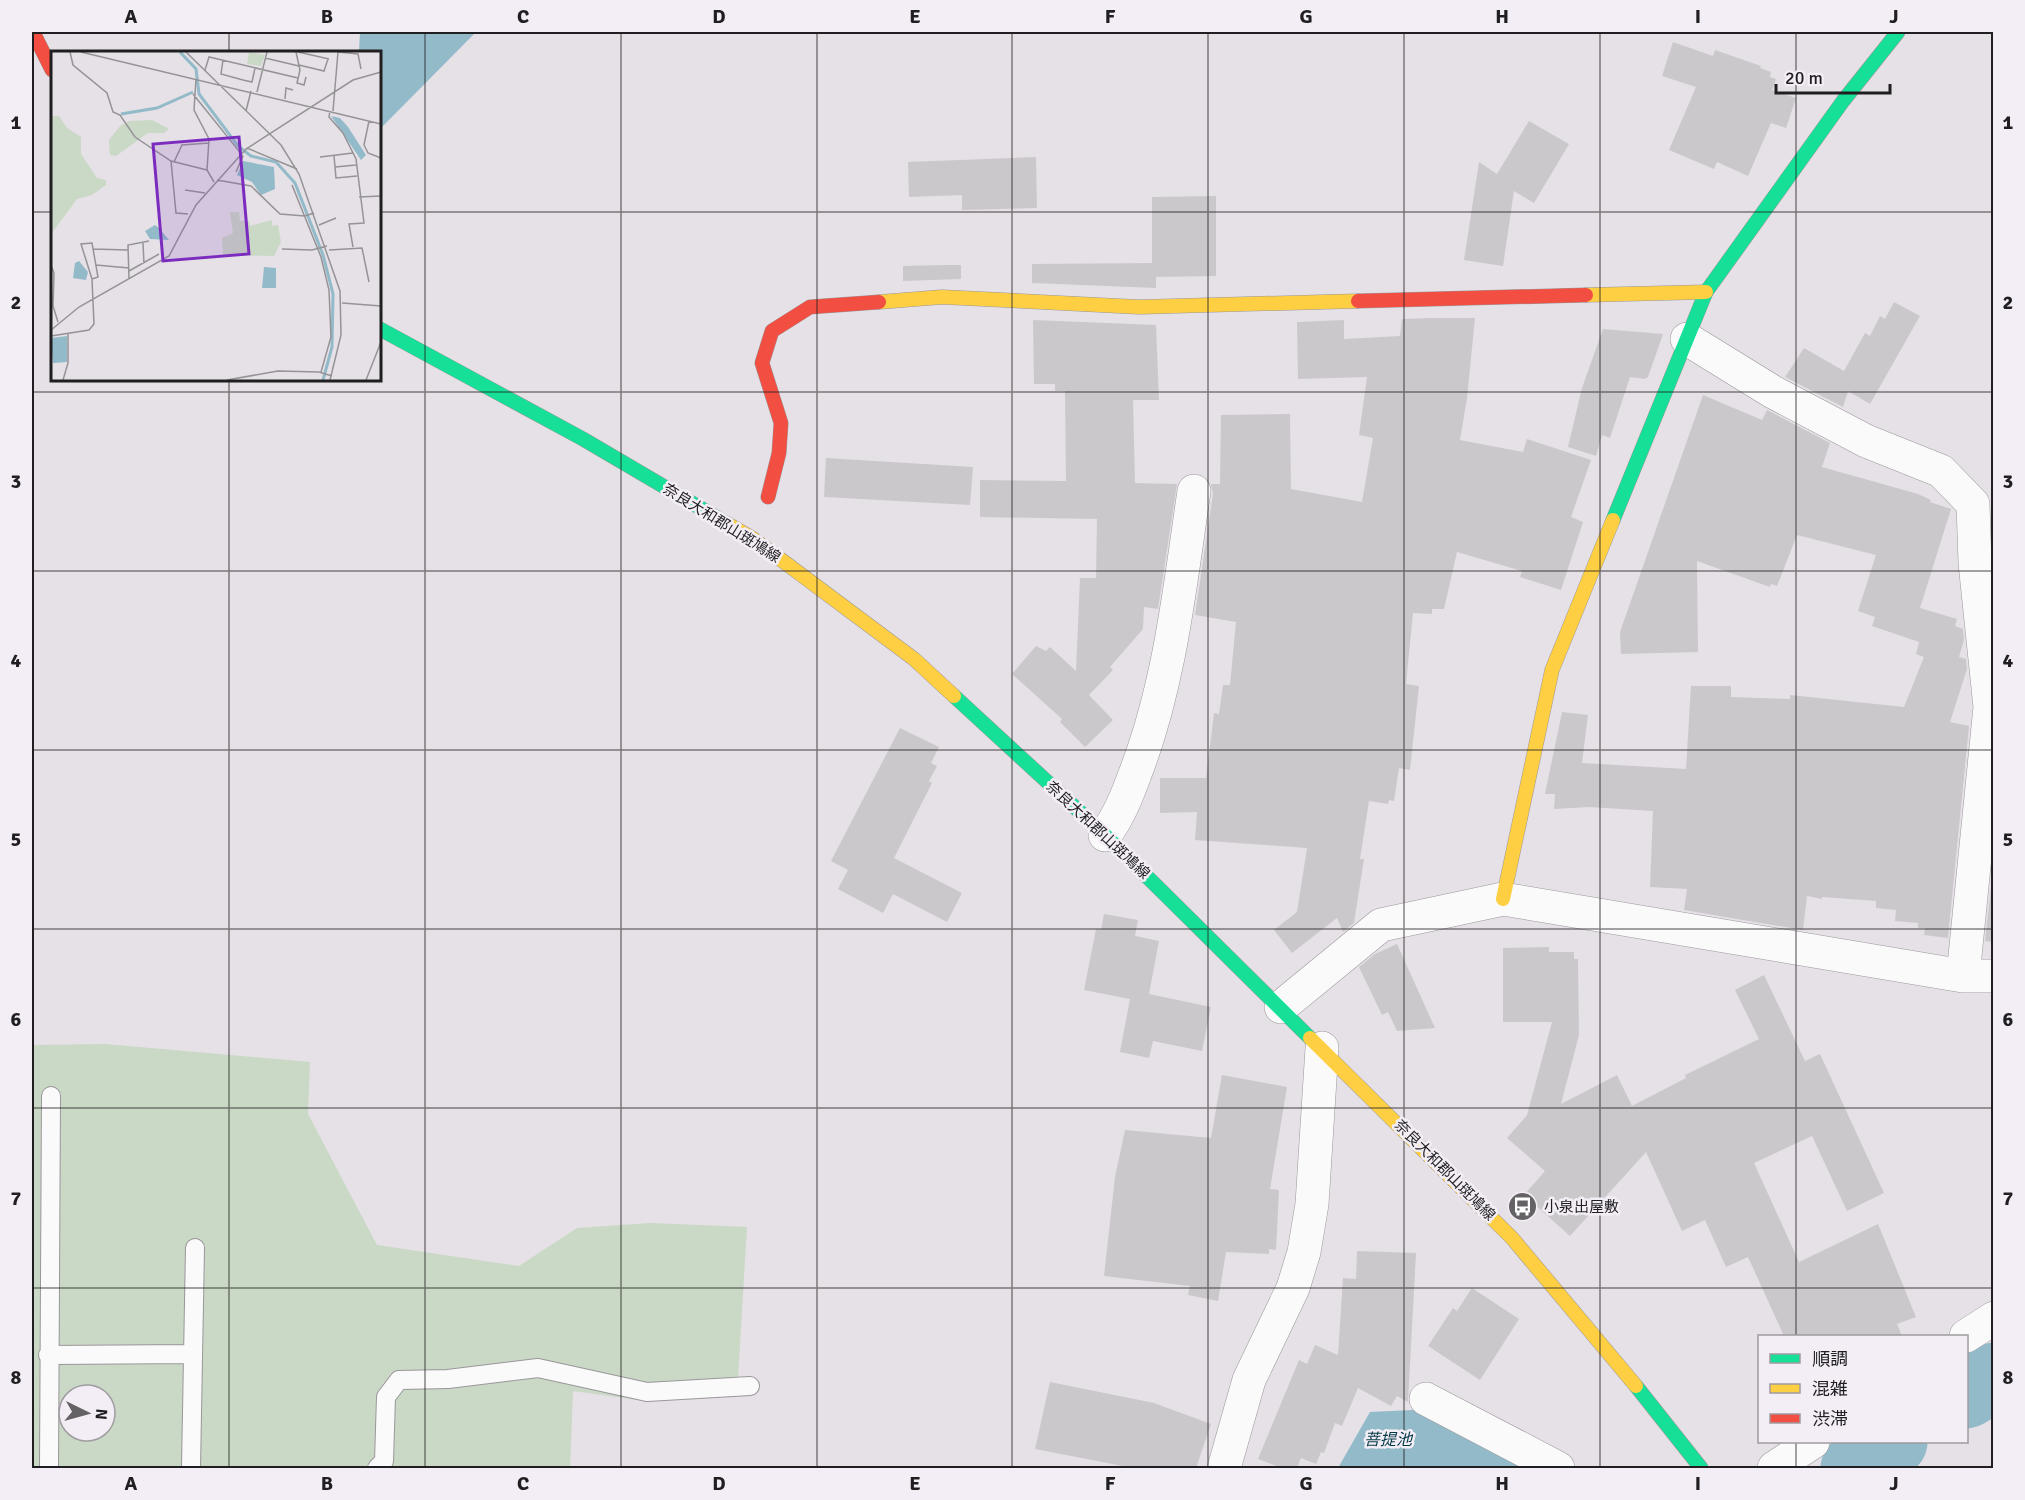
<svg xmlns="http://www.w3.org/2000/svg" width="2025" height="1500" font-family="Signika,'Noto Sans JP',sans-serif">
<rect width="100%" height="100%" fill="#e5e1e6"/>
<path fill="#cad8c6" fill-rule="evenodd" d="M105 1044 310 1062 308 1114 377 1245 519 1266 577 1228 650 1223 747 1227 737 1395 646 1401 573 1391 570 1468H32V1045ZM69 1395H105V1431H69Z"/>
<path fill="#92bac9" d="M360 32H476L380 129V52H359Z
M1413 1410 1524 1468H1338L1370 1412Z"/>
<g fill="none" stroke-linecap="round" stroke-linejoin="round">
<path stroke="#92bac9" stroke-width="69" d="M1966 1394 1994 1377
M1855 1468 1893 1442"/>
</g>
<path fill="#cbc8cc" d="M1673 42 1713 56 1715 50 1761 66 1760 68 1771 72 1770 77 1776 79 1772 90 1796 98 1786 128 1771 123 1748 176 1717 162 1714 169 1669 150 1696 87 1662 76Z
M1529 121 1569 144 1534 203 1514 191 1503 266 1464 260 1479 162 1497 174Z
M1036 157 1037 208 962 210V195L909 197 908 162Z
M1216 196V276L1156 277V288L1032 283V264L1152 263V197Z
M944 265H961V279L903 281V266Z
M1894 302 1920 316 1870 404 1848 391 1843 407 1785 377 1804 348 1844 371 1865 333 1870 336 1880 316 1885 319Z
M1431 318H1475L1467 398 1460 440 1523 452 1527 439 1591 460 1571 517 1583 522 1561 590 1520 577 1522 571 1457 552 1444 609H1432V614L1413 613 1406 684 1419 686 1410 770 1399 768 1394 801 1389 800 1388 804 1369 801 1360 859H1364L1354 923 1343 932 1337 918 1292 953 1274 930 1297 912 1307 848 1195 840 1197 812 1160 813V778H1206L1214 713 1219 714 1223 685H1230L1236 622 1195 615 1213 494 1211 484H1220L1221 415 1290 414 1291 489 1362 502 1373 438 1359 435 1367 377 1298 379 1297 322 1344 320V339L1400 336 1402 319Z
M1033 320 1156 325 1159 400H1133L1135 483 1177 484 1158 609 1144 607 1143 629 1110 667 1113 670 1089 695 1113 720 1085 747 1060 722 1062 719 1012 674 1036 646 1046 651 1050 647 1076 671 1080 578H1096L1097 519 980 517V480L1066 481 1065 391H1055V384H1034Z
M1603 329 1663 334 1648 377 1645 379 1630 377 1610 438 1602 435 1596 456 1568 447 1582 388Z
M1703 395 1762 420 1767 410 1830 443 1822 467 1918 494 1931 500 1930 502 1951 509 1920 608 1957 619 1955 626 1963 629 1964 640 1959 657 1966 659 1967 669 1950 722 1969 726 1948 938 1924 935 1925 928H1918V923L1895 921 1896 910 1876 908V901L1822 897V899L1807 896 1803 930 1684 910 1687 889 1650 887 1653 811 1589 807 1554 809 1555 794H1545L1562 712 1588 715 1582 763 1686 769 1691 686H1731V697L1790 699V695L1904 707 1924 657 1916 654 1919 642 1872 626 1875 617 1858 611 1876 555 1797 535 1777 586 1771 584 1770 587 1697 561 1698 652 1621 654 1620 632Z
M826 458 973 467 970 505 824 497Z
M900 728 939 747 931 763 937 766 929 781 932 783 894 858 962 893 947 922 893 894 883 913 838 889 848 870 831 861Z
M1994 860V942L1985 941Z
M1104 914 1138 920 1135 936 1159 941 1149 994 1211 1007 1202 1051 1153 1041 1149 1058 1120 1052 1130 999 1084 990 1096 929 1101 930Z
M1397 944 1435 1028 1397 1031 1388 1012 1382 1015 1359 967 1375 954Z
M1549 947V952H1574V959H1578L1579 1035 1561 1104 1617 1075 1632 1106 1686 1078 1685 1075 1759 1039 1735 990 1764 975 1805 1061 1820 1054 1884 1193 1847 1211 1812 1136 1754 1163 1799 1262 1878 1224 1916 1317 1897 1324 1902 1336H1784L1748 1257 1726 1267 1705 1220 1682 1231 1646 1152 1570 1236 1524 1195 1545 1171 1507 1138 1527 1115 1552 1022H1503V948Z
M1222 1075 1287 1087 1270 1189 1279 1190 1276 1250 1269 1249V1254L1226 1252 1218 1301 1188 1295 1190 1286 1104 1276 1115 1177 1125 1130 1211 1138Z
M1357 1251 1416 1253 1408 1402 1397 1396 1391 1406 1358 1388 1342 1426 1335 1423 1324 1453 1321 1452 1316 1464 1301 1458 1297 1468H1282L1258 1459 1299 1360 1307 1364 1315 1345 1338 1355 1343 1278 1356 1279Z
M1472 1288 1519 1319 1480 1380 1428 1346 1453 1308 1457 1311Z
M1050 1382 1154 1403 1211 1424 1196 1468H1133L1035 1449Z"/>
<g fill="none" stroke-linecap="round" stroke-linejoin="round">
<defs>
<path id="lane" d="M48 1355 193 1354
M49 1468 51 1096
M191 1468 195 1248
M377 1468 384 1461 386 1397 399 1380 448 1379 538 1368 647 1392 750 1386"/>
<path id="street" d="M1687 339 1773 392 1866 441 1941 471 1973 504 1975 563 1990 707 1963 976
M1105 835C1119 816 1127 796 1135 774 1170 684 1180 586 1194 491
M1281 1007 1381 925 1503 899 1963 976H1994
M1966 1336 1994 1318
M1426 1399 1558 1468
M1224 1468 1249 1380 1293 1288 1304 1252 1312 1204 1322 1048
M1774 1468 1813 1442"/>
<path id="fast" d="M380 329 583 439 726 523
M1613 520 1706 292 1843 101 1898 32
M954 696 1105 835 1310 1038
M1636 1386 1701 1468"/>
<path id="slow" d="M1586 295 1706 292
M879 302 942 297 1139 307 1358 301
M726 523 752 538 914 659 954 696
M1503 899 1552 670 1613 520
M1310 1038 1512 1238 1636 1386"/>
<path id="jam" d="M33 32 52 70
M1358 301 1586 295
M768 497 779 453 781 423 762 363 772 331 810 307 879 302"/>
</defs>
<use href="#lane" stroke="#9a979a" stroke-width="20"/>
<use href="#street" stroke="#9a979a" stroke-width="34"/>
<use href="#fast" stroke="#9a979a" stroke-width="15"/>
<use href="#slow" stroke="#9a979a" stroke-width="15"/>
<use href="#jam" stroke="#9a979a" stroke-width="15"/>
<use href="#lane" stroke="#fbfafb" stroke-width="18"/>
<use href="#street" stroke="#fbfafb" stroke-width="33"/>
<use href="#fast" stroke="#16e098" stroke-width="14"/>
<use href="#slow" stroke="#ffcf43" stroke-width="14"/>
<use href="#jam" stroke="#f24e42" stroke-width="14"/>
</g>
<path fill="none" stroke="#201e21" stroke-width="1.5" stroke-opacity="0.55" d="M229 32V52M425 32V1468M621 32V1468M817 32V1468M1012 32V1468M1208 32V1468M1404 32V1468M1600 32V1468M1796 32V1336M32 212H52M380 212H1994M229 380V1468M32 392H1994M32 571H1994M32 750H1994M32 929H1994M32 1108H1994M32 1288H1994M1796 1442V1468"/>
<defs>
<symbol id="bus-disc" viewBox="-11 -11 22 22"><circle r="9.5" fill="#656266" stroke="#f3eef5"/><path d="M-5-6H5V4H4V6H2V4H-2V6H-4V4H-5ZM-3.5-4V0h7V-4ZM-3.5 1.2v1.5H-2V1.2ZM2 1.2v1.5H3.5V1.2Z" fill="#fff"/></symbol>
</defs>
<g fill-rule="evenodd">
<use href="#bus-disc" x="1506" y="1190" width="33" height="33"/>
</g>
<g text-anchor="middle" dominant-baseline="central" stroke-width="5" stroke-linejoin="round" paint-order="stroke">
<g font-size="15" fill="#201e21" stroke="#f3eef5">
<text transform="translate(722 523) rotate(32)">奈良大和郡山斑鳩線</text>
<text transform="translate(1098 830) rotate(43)">奈良大和郡山斑鳩線</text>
<text transform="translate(1445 1170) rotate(45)">奈良大和郡山斑鳩線</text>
</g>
<g font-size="15" fill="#201e21" stroke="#f3eef5" text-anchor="start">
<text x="1544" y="1207">小泉出屋敷</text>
</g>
<g font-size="16" font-style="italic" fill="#003746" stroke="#f3eef5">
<text x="1388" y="1440">菩提池</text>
</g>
</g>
<g transform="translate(51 51)">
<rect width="330" height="330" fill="#e5e1e6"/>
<path d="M198 1 214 4 210 15 196 13ZM0 65H8L16 77 30 86V103L46 127 55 129V134L41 144 26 148 0 183ZM101 69 118 78 113 82H97L65 105 59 104 58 89 69 75 78 70ZM179 161H188L189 170H198L199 175 221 169V175L227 174 230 191 223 205 172 204 171 187 182 182Z" fill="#cad8c6"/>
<path d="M280 65 289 67 297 76 315 104 310 109ZM192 110 223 116 224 138 210 144 201 131 186 124ZM104 174 108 177 118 189 99 188 94 180ZM28 210 37 221 35 229 22 227 24 212ZM213 216 225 217V237H211ZM16 285V311L2 312 0 287Z" fill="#92bac9"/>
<path fill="none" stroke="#92bac9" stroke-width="3" d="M129 1 145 18 148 43 187 95 200 105 225 111 244 132 272 204 282 243 281 296 272 329M70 63 106 57 142 41"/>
<path fill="none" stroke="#969397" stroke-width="1.5" d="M19 1 22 14 56 42 62 61 69 64 84 86 120 110 156 119M30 1 330 73M135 1 230 94 248 123 289 240 290 284 279 329M245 1 249 19 246 32 253 34 255 26M247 1 278 8M287 1 307 3 310 18M214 7 248 15M172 9 170 23 192 29 201 31 204 17M248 14 273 20 277 8M154 19 158 6 247 27M145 28 143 59 158 88 156 119 163 131M206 41 216 1M142 43 192 105 185 121M234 48 235 37 242 39M195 60 200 40M279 60 278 66 292 82 305 108 313 172 298 173 302 196M282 60 287 1M318 70 313 94 317 102 330 107M196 97 246 118M283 105 285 127 306 125M269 106 302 102M120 110 125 162 137 163M123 111 131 94 158 92M284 116 305 114M166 129 200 135 229 163 254 165 263 162M241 134 270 206 278 239 280 286 270 321M134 139 154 142M308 146 330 145M268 174 285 167M92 192 93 213M42 198 77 199M231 198 261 199 276 195M278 199 311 197 318 231M0 214 3 222 2 255 7 271M45 214 78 217M78 220 108 203M78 228 77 194 98 190M291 252 330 255M0 279 28 256 118 205 145 154 195 98 302 29 330 21M0 285 38 279 43 273 41 228 47 226 41 192 30 193 41 228M12 329 17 312V283M176 329 227 320 268 321 281 325M315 329 330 291"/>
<path fill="#7b2cbf" fill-opacity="0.15" stroke="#7b2cbf" stroke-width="3" d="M188 86 198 203 112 210 102 93Z"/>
<rect width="330" height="330" fill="none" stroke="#201e21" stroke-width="3"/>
</g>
<rect width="2025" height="1500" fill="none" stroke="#f3eef5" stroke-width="66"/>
<rect x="1758" y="1335" width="210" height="108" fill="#f3eef5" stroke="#9f9ba0" stroke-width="1.5"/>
<rect x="1770" y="1354" width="30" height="9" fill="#16e098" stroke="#9f9ba0" stroke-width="1.5"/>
<text x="1812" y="1365" font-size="18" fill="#201e21">順調</text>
<rect x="1770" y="1384" width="30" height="9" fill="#ffcf43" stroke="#9f9ba0" stroke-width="1.5"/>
<text x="1812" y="1395" font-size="18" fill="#201e21">混雑</text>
<rect x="1770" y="1414" width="30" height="9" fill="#f24e42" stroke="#9f9ba0" stroke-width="1.5"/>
<text x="1812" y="1425" font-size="18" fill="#201e21">渋滞</text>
<g transform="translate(87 1413) rotate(95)"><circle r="28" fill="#f3eef5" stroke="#9f9ba0" stroke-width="1.5"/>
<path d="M0-4.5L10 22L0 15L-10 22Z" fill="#656266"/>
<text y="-9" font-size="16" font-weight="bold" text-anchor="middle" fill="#201e21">N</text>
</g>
<path d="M1776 84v9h114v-9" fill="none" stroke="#201e21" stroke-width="3"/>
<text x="1785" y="84" font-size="18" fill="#201e21" stroke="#f3eef5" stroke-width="4.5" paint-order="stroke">20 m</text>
<rect x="33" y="33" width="1959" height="1434" fill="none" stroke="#201e21" stroke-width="2"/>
<g font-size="20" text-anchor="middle" font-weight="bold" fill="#201e21">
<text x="131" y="23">A</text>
<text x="327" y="23">B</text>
<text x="523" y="23">C</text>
<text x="719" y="23">D</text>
<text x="915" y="23">E</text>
<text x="1110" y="23">F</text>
<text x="1306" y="23">G</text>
<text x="1502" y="23">H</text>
<text x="1698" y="23">I</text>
<text x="1894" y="23">J</text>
<text x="16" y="129">1</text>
<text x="2008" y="129">1</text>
<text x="16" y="309">2</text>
<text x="2008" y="309">2</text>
<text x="16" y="488">3</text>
<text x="2008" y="488">3</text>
<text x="16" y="667">4</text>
<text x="2008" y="667">4</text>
<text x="16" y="846">5</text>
<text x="2008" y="846">5</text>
<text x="16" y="1026">6</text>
<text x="2008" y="1026">6</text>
<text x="16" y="1205">7</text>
<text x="2008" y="1205">7</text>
<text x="16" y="1384">8</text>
<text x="2008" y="1384">8</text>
<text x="131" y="1490">A</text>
<text x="327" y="1490">B</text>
<text x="523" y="1490">C</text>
<text x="719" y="1490">D</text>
<text x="915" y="1490">E</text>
<text x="1110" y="1490">F</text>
<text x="1306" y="1490">G</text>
<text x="1502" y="1490">H</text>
<text x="1698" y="1490">I</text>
<text x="1894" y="1490">J</text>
</g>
</svg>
